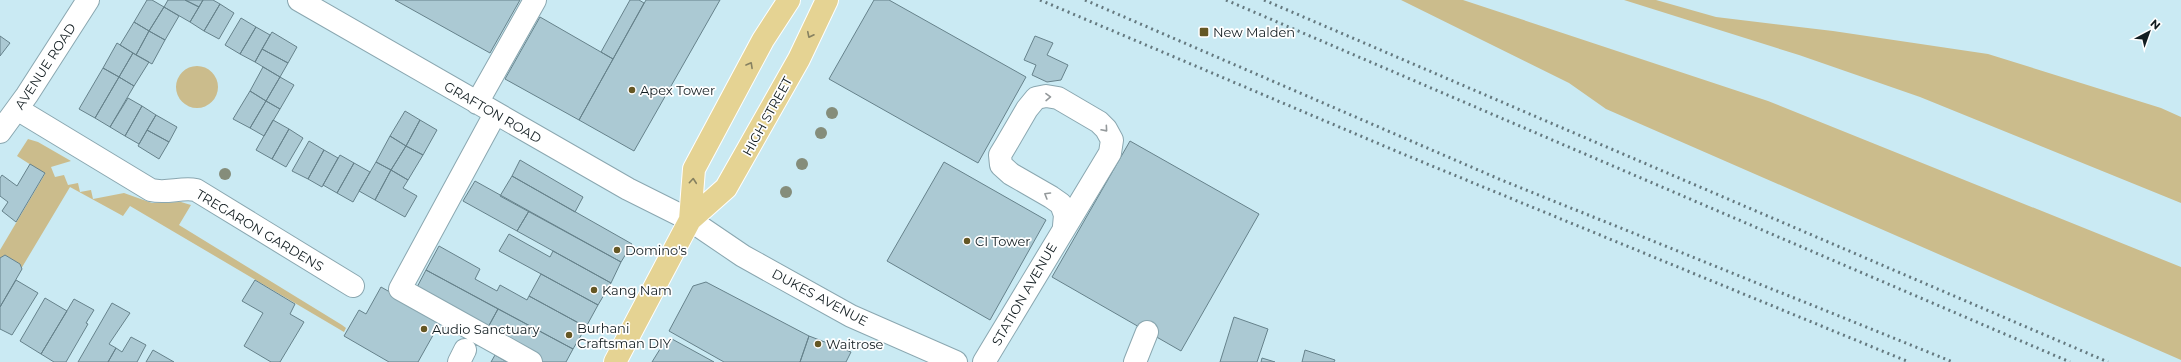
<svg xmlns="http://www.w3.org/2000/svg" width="2181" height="362" font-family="Montserrat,sans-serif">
<rect width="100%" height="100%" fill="#caeaf3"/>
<path fill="#cbbc8c" d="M1401 0H1463L1768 101 2181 267V360L1606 109 1569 83Z
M1624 0H1656L1716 17 1833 31 1988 54 2161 108 2181 117V203L1920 97 1799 55Z
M176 87a21 21 0 1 1 42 0a21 21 0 1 1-42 0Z
M28 139 38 142 71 161 51 167 55 177 64 175 68 185 78 183 80 192 91 190 93 199 124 193 152 203 181 202 191 205 179 225 342 325 346 328 344 332 130 206 123 216 70 187 15 279 22 269 20 264 5 255 0 258V250L45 174 17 156Z"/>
<path fill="#abc9d3" stroke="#66828b" d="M147 0H152L164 7 149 31 134 22Z
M168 0H185L199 7 190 22 164 7Z
M185 0H203L199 7Z
M203 0H213L220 4 204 31 190 22Z
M395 0H520L490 53Z
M630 0H639L644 3 613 59 601 52Z
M646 0H720L634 151 579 120Z
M874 0H889L1026 77 978 163 829 79Z
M220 4 234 13 219 39 204 31Z
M164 7 179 16 165 40 149 31Z
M540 17 613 59 579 120 505 79Z
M241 18 256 27 240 54 225 45Z
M134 22 149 31 136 55 120 45Z
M256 27 270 35 255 62 240 54Z
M149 31 165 40 152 64 136 55Z
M272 32 297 47 288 63 262 49Z
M0 36 10 43 0 56Z
M1035 36 1053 43 1047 55 1068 65 1061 80 1047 82 1032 75 1036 65 1024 60Z
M117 43 133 53 119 77 103 68Z
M262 49 288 63 280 77 255 62Z
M133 53 149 62 134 86 119 77Z
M263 67 280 77 266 101 250 91Z
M103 68 119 77 95 118 79 109Z
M119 77 134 86 110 127 95 118Z
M280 77 294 85 280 109 266 101Z
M250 91 266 101 250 128 233 119Z
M128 98 142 106 125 136 110 127Z
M266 101 280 109 264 136 250 128Z
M142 106 156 115 139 144 125 136Z
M405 111 420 120 406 146 390 136Z
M156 115 177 127 169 142 147 130Z
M273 120 289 129 272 159 256 150Z
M420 120 437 130 423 155 406 146Z
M289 129 303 138 286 167 272 159Z
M147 130 169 142 159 159 138 146Z
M390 136 406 146 391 170 376 162Z
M309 141 324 150 308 179 292 171Z
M1130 141 1259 214 1181 351 1052 277Z
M406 146 423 155 408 180 391 170Z
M324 150 338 158 322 187 308 179Z
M340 155 354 163 337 193 323 185Z
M520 160 583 197 575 212 512 176Z
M376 162 391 170 375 200 359 191Z
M944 162 1046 220 990 320 887 261Z
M354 163 370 172 353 202 337 193Z
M30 164 45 173 16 222 2 211 8 202 0 196V178L2 175 17 186Z
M391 170 408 180 403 188 417 196 405 217 375 200Z
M512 176 632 244 621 262 500 196Z
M475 181 529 211 517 231 463 201Z
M529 211 621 262 611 283 517 231Z
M509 234 550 257 553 251 611 283 598 305 499 251Z
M439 246 480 269 475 279 497 291 500 285 527 300 529 296 586 327 573 349 426 270Z
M5 255 20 264 22 269 0 307V258Z
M426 270 498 309 486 331 415 291Z
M541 274 598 305 586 327 529 296Z
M16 280 38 293 12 335 0 329V307Z
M255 280 295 304 290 314 304 322 280 362H271L244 346 263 313 242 301Z
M706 282 809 336 800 362H724L669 331 693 286Z
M381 287 441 321 418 362H389L344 336 359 310 366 314Z
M45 298 67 311 41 354 20 341Z
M74 299 94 310 86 323 88 324 66 362H54L41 354Z
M112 303 130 313 109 344 116 348 108 362H78Z
M498 309 573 349 566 362H541L486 331Z
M1234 317 1268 329 1257 362H1220Z
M809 336 851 352 846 362H800Z
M131 337 146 345 137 362H108L116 348 122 352Z
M672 339 714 362H652L665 341 669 344Z
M153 350 174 362H146Z
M1305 350 1335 360 1334 362H1302Z
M495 355 507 362H491Z
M1262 358 1275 362H1261Z"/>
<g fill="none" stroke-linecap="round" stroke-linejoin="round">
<defs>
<path id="minor" d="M299 0 628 189 690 220 743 256 851 316 956 362
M477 103 535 0
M17 109 151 190C167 194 181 187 196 190L353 286
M495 114 400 289 531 362
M0 132 27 95 88 0
M459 362 465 350
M984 362 1110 153 1112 140 1106 129 1099 122 1058 98 1046 96 1036 98 1027 109 1006 145 1000 155 1001 165 1011 174 1051 197 1061 204 1065 215 1064 226
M1135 362 1147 332"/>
<path id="major" d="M690 220 694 169 763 40 789 0
M615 362 690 220 726 188 799 59 827 0"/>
</defs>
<use href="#minor" stroke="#8aa7b0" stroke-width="24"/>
<use href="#major" stroke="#fff" stroke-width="24"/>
<use href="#minor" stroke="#fff" stroke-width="22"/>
<use href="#major" stroke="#e5d393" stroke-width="22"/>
<path stroke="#65797f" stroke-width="3" stroke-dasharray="2 4" stroke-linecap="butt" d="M1040 0 1403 154 1909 362
M1085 0 1499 179 1953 362
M1226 0 2070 362
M1264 0 2108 362"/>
</g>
<g fill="#858d7a">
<circle cx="832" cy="113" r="6"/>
<circle cx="821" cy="133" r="6"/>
<circle cx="802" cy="164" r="6"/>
<circle cx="225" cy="174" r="6"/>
<circle cx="786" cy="192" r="6"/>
</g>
<defs><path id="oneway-chevron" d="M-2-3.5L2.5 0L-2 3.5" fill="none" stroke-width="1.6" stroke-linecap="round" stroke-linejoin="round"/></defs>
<g stroke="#868160">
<use href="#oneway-chevron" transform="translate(810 35) rotate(116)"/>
<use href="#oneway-chevron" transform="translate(750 65) rotate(-61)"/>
<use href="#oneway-chevron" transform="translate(693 181) rotate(-85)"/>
</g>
<g stroke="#94999b">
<use href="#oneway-chevron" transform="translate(1048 97) rotate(-1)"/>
<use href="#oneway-chevron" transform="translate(1105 129) rotate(49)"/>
<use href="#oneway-chevron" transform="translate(1047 195) rotate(-149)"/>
</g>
<g fill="#655724" stroke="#fff" stroke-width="1.5">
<rect x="1199" y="27" width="10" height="10" rx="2"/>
<circle cx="632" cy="90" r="4"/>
<circle cx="967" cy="241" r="4"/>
<circle cx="617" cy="250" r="4"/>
<circle cx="594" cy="290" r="4"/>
<circle cx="424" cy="329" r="4"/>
<circle cx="569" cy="335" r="4"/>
<circle cx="818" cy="344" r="4"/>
</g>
<g text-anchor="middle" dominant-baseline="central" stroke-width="3.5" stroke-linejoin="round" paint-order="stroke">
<g font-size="13" fill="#121d21" stroke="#fff" text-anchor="start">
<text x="1213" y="32">New Malden</text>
<text x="640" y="90">Apex Tower</text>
<text x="975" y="241">CI Tower</text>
<text x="625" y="250">Domino's</text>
<text x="602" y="290">Kang Nam</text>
<text x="577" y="328">Burhani<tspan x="577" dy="15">Craftsman DIY</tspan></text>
<text x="432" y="329">Audio Sanctuary</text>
<text x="826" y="344">Waitrose</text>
</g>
<g font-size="13" fill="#121d21" stroke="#fff">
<text transform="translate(45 66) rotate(-57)">AVENUE ROAD</text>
<text transform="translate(493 112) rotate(30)">GRAFTON ROAD</text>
<text transform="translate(767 116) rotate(-61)">HIGH STREET</text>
<text transform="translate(260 230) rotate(31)">TREGARON GARDENS</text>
<text transform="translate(1024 294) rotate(-60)">STATION AVENUE</text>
<text transform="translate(820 297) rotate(28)">DUKES AVENUE</text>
</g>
</g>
<g transform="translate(2149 32) rotate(41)" stroke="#ffffff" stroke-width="3" paint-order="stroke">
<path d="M0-3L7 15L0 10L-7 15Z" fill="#121d21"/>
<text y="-6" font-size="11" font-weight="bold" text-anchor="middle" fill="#121d21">N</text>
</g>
</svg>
